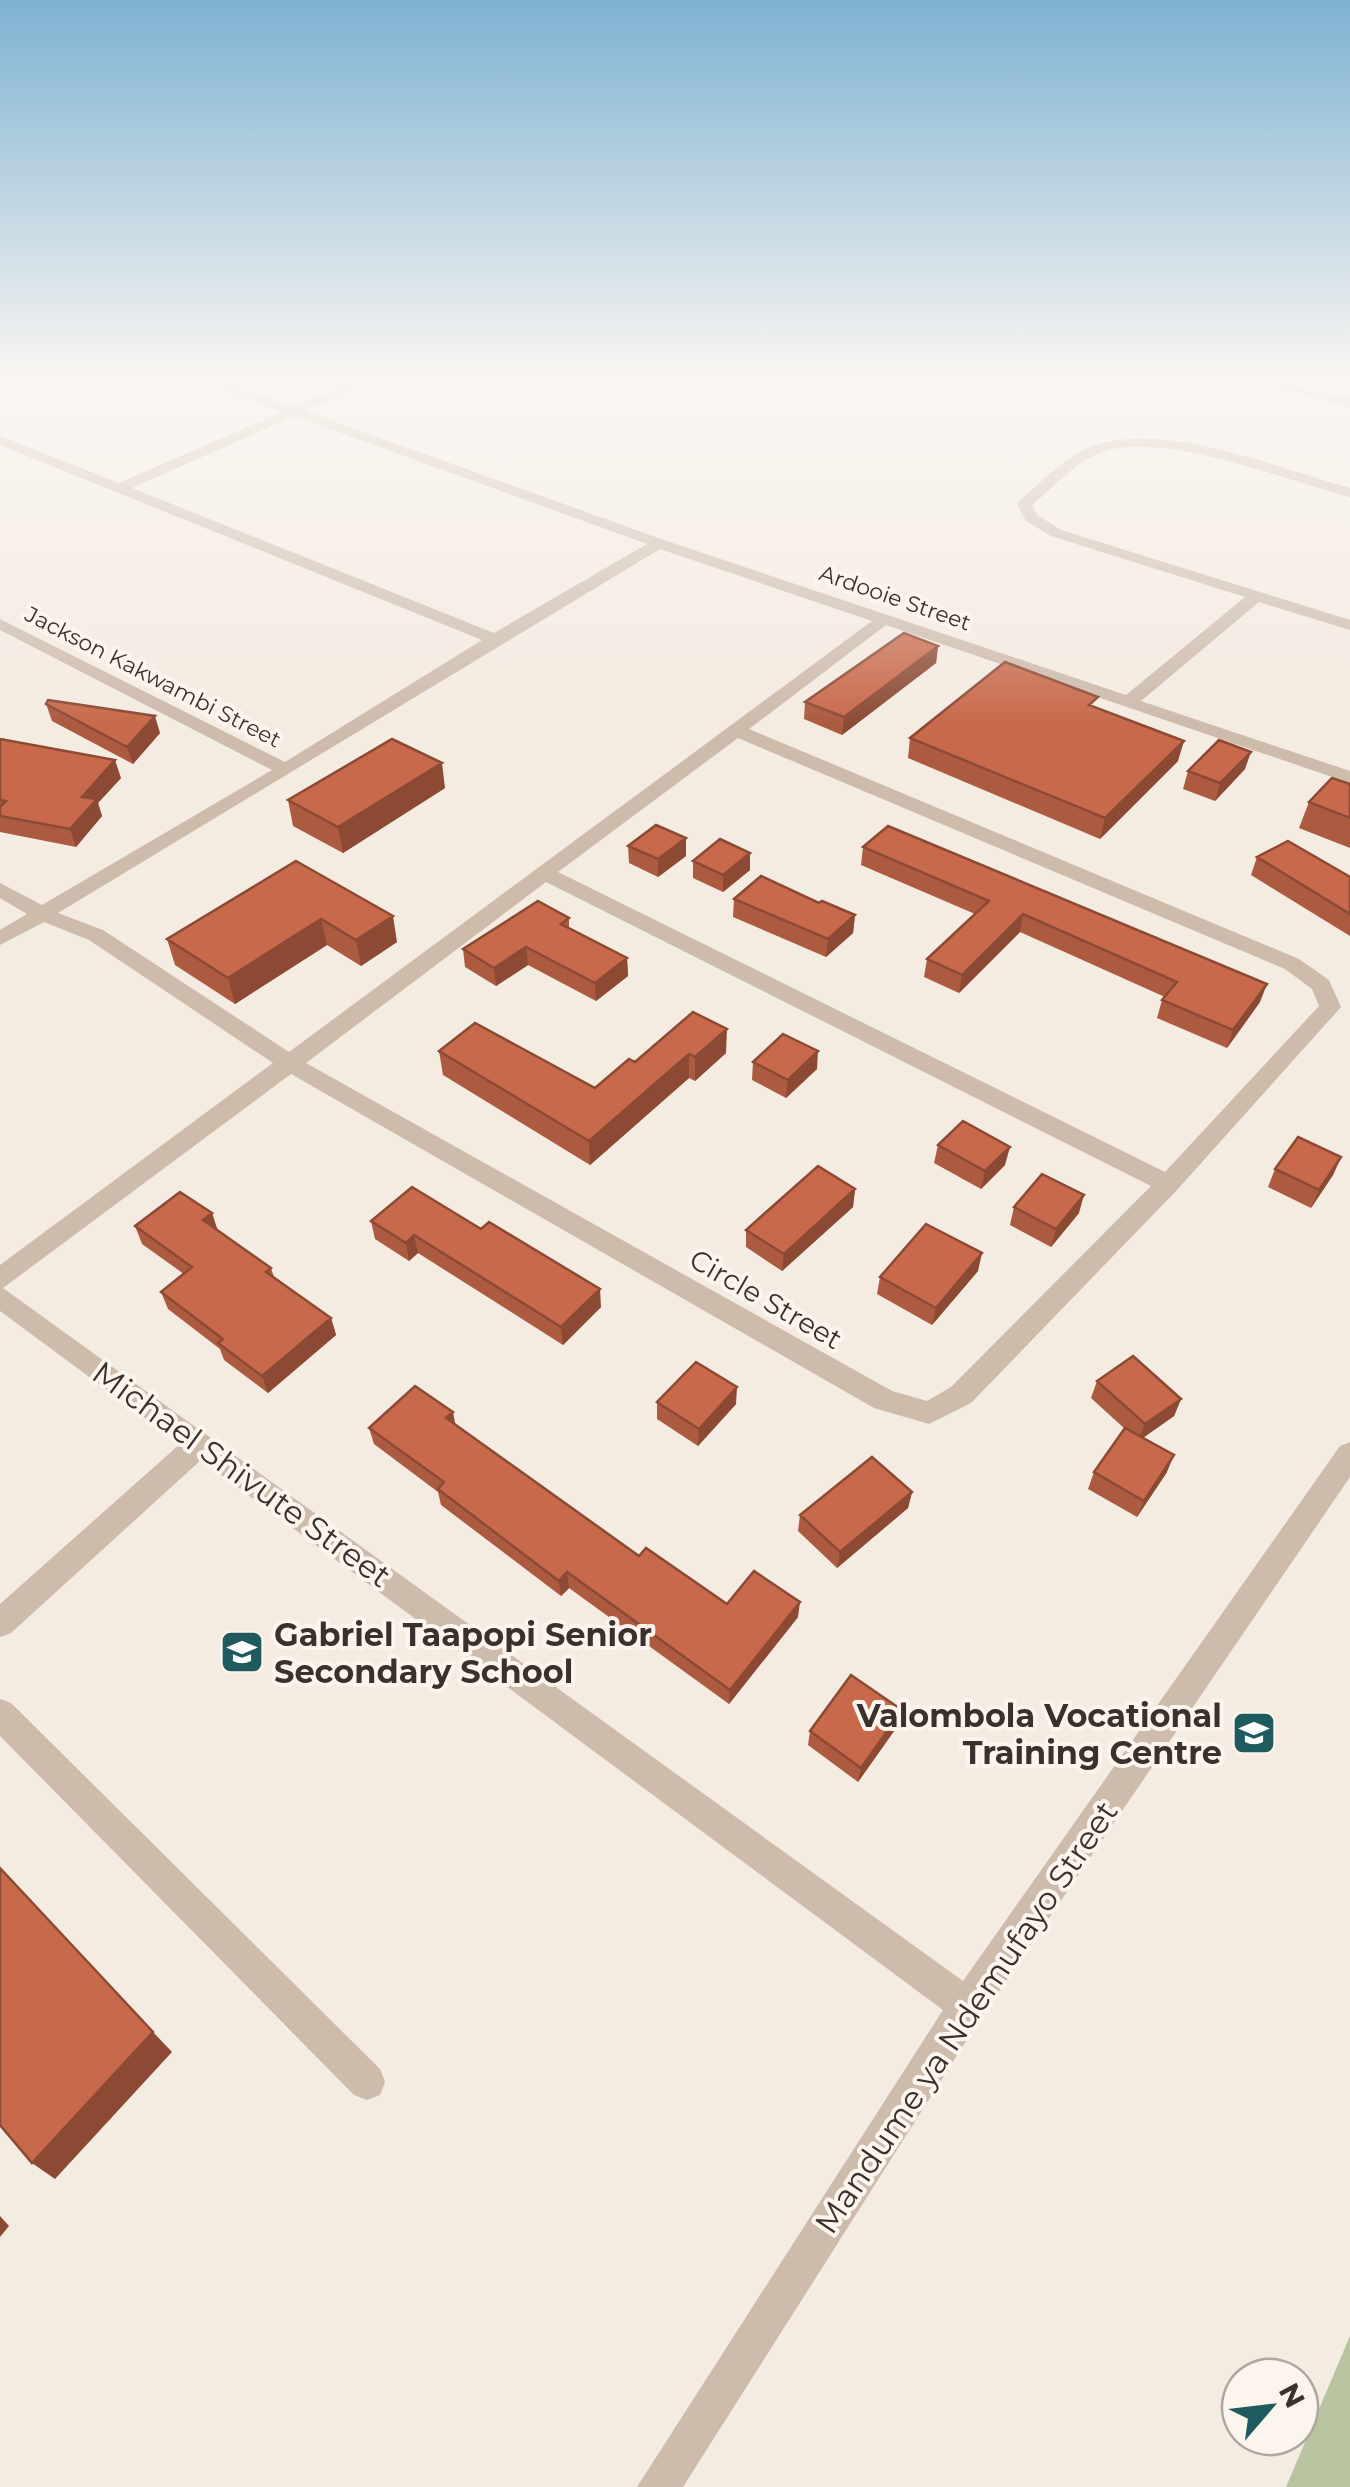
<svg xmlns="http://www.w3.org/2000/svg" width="1350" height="2487" font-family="Montserrat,sans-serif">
<rect width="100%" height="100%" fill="#f4ebe1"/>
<path fill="#b8c4a0" d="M1350 2336V2487H1286Z"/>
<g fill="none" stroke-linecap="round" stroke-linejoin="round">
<path fill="#cdbbac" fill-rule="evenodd" d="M194 378H212L293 407 359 378H376L305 411 664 540 1126 695 1245 597 1051 536 1026 521 1017 504 1019 501C1042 482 1065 456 1093 446 1163 420 1281 469 1350 488V497C1288 481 1159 429 1100 453 1074 463 1053 488 1032 505L1037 515 1061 530 1350 620V630L1259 602 1141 701 1350 771V783L886 625 749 729 1299 959 1329 980 1341 1007 1177 1190 971 1403 929 1424 874 1408 291 1074 3 1288 963 1981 1340 1446 1350 1442V1477L980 2019 683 2487H637L943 2010 201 1460 11 1633 0 1637V1604L180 1444 0 1311V1265L273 1063 89 940 44 922 0 945V930L27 914 0 898V883L42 905 272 770 0 630V619L285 762 482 640 0 445V436L119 483 282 412ZM294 416 647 544 494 633 132 488ZM660 549 872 621 289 1052 103 930 58 913ZM738 738 1285 969 1312 989 1319 1006 1165 1172 558 872ZM546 882 1151 1186 951 1387 927 1401 892 1391 306 1063Z
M1239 378H1261L1350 399V407Z
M0 1699 11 1703 380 2069 385 2082 380 2095 367 2100 354 2095 0 1736Z"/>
</g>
<path fill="#ac5a40" d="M938 646 936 663 842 735 804 719 805 702Z
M46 704 160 733 133 764 52 721Z
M1095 707 1178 761 1100 839 908 758 910 738Z
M0 739 121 778 98 803 102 816 76 847 0 832Z
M1245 769 1215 801 1183 789 1188 771Z
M1350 784V848L1299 828 1309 802Z
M445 788 343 853 293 826 288 800Z
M628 846 686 856 658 877 629 863Z
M863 847 1260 1002 1227 1048 1157 1018 1162 1000 1165 997 1020 932 959 993 924 977 927 959 975 914 861 865Z
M1257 857 1350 877V936L1251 875Z
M296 861 397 942 361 966 327 945 235 1004 175 965 167 939Z
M693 861 750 870 723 892 693 878Z
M734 899 819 903 855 915 853 933 826 957 733 917Z
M569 918V928L627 958 628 976 596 1001 528 965 496 986 465 967 463 949Z
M693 1012 726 1053 695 1081 689 1078 590 1165 443 1075 439 1051 595 1088 635 1062Z
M753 1062 817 1069 786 1098 752 1080Z
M938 1145 1005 1165 981 1189 934 1163Z
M1341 1157 1333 1175 1311 1208 1268 1187 1275 1169Z
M855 1189 853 1207 782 1271 746 1247V1230Z
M1014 1207 1079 1213 1051 1247 1010 1225Z
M212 1213 217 1230 271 1268 274 1277 331 1318 336 1335 268 1393 224 1360 220 1349 168 1309 161 1292 184 1274 142 1244 135 1226Z
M371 1221 481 1229 601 1307 563 1345 418 1253 409 1261 375 1239Z
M978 1271 932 1325 877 1294 880 1277Z
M1097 1381 1181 1399 1174 1416 1143 1438 1167 1472 1137 1517 1088 1489 1094 1472 1125 1429 1091 1398Z
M657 1402 736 1404 698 1446 657 1419Z
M455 1424 639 1556 727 1604 798 1617 729 1704 569 1588 561 1596 441 1505 438 1492 374 1444 369 1428Z
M912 1492 908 1508 837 1568 798 1531 800 1515Z
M899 1724 858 1782 808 1745 810 1731Z"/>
<path fill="#8c4a34" d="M938 646 936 663 842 735 844 717Z
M155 716 160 733 133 764 127 747Z
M1184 741 1178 761 1100 839 1105 818Z
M1251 752 1245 769 1215 801 1220 783Z
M115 760 121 778 98 803 102 816 76 847 70 829 82 797Z
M442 763 445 788 343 853 338 827Z
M686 838V856L658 877V859Z
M750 853V870L723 892V875Z
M1023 914 1020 932 959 993 962 975Z
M855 915 853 933 826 957 828 939Z
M393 916 397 942 361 966 356 940Z
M321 919 327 945 235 1004 228 978Z
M526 947 528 965 496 986 494 968Z
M627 958 628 976 596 1001 595 983Z
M1267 984 1260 1002 1227 1048 1233 1030Z
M727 1029 726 1053 695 1081V1057Z
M818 1051 817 1069 786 1098 788 1080Z
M689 1054V1078L590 1165 589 1141Z
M1010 1147 1005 1165 981 1189 985 1171Z
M1341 1157 1333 1175 1311 1208 1319 1190Z
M855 1189 853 1207 782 1271 784 1254Z
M1084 1195 1079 1213 1051 1247 1056 1229Z
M212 1213 218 1231 203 1220Z
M414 1235 418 1253 409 1261 406 1243Z
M982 1253 978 1271 932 1325 936 1308Z
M600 1289 601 1307 563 1345 561 1327Z
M331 1318 336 1335 268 1393 262 1376Z
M737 1387 736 1404 698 1446 699 1429Z
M1181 1399 1174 1416 1138 1441 1145 1424Z
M453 1412 456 1428 446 1418Z
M1174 1455 1167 1472 1137 1517 1144 1501Z
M912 1492 908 1508 837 1568 840 1552Z
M567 1572 569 1588 561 1596 559 1581Z
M800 1602 798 1617 729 1704 730 1690Z
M902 1710 899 1724 858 1782 861 1768Z
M153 2032 172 2052 55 2179 32 2163Z
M0 2216 9 2226 0 2237Z"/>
<path fill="#c8694b" stroke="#8c4a34" stroke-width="2.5" d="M904 633 938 646 844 717 805 702Z
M1005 662 1098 697 1089 705 1184 741 1105 818 910 738Z
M48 700 155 716 127 747 46 704Z
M0 739 115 760 82 797 97 799 70 829 0 816V807L6 801 0 800Z
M392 739 442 763 338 827 288 800Z
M1219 740 1251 752 1220 783 1188 771Z
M1332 778 1350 784V818L1309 802Z
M656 825 686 838 658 859 628 846Z
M888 826 1267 984 1233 1030 1162 1000 1177 982 1023 914 962 975 927 959 989 901 863 847Z
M720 839 750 853 723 875 693 861Z
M1288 841 1350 877V914L1257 857Z
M296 861 393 916 356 940 321 919 228 978 167 939Z
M761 876 819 903 822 901 855 915 828 939 734 899Z
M538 901 569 918 561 924 627 958 595 983 526 947 494 968 463 949Z
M693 1012 727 1029 695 1057 689 1054 589 1141 439 1051 475 1023 595 1088 629 1059 635 1062Z
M783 1034 818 1051 788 1080 753 1062Z
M963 1121 1010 1147 985 1171 938 1145Z
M1298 1137 1341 1157 1319 1190 1275 1169Z
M818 1166 855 1189 784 1254 746 1230Z
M1042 1174 1084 1195 1056 1229 1014 1207Z
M412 1187 481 1229 489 1222 600 1289 561 1327 414 1235 406 1243 371 1221Z
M180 1192 212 1213 203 1220 271 1268 266 1272 331 1318 262 1376 218 1343 223 1339 161 1292 192 1267 135 1226Z
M926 1224 982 1253 936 1308 880 1277Z
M1133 1356 1181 1399 1145 1424 1097 1381Z
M696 1362 737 1387 699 1429 657 1402Z
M415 1386 453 1412 446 1418 639 1556 646 1548 727 1604 754 1571 800 1602 730 1690 567 1572 559 1581 438 1489 444 1482 369 1428Z
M1125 1428 1174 1455 1144 1501 1094 1472Z
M872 1457 912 1492 840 1552 800 1515Z
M851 1675 902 1710 861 1768 810 1731Z
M0 1868 153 2032 32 2163 0 2125Z"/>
<linearGradient id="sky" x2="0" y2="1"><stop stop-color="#7eb2d2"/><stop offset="0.52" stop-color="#faf6f2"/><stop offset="1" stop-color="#faf6f2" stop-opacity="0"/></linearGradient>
<rect width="1350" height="726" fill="url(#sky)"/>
<defs>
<symbol id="school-square" viewBox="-11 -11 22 22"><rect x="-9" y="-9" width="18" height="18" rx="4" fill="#1f5a5e" stroke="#fbf5ee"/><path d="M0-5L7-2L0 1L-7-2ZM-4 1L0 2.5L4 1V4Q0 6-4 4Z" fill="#fff"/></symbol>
</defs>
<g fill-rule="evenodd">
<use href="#school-square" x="217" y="1627" width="50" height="50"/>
<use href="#school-square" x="1229" y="1708" width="50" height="50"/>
</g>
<g text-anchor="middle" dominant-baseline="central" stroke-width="8" stroke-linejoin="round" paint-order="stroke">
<g font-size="22" fill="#3b302b" stroke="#fbf5ee">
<text transform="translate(895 598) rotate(19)">Ardooie Street</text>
<text transform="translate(153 677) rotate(27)">Jackson Kakwambi Street</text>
</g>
<g font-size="28" fill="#3b302b" stroke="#fbf5ee">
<text transform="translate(766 1299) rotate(30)">Circle Street</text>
</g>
<g font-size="32" fill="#3b302b" stroke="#fbf5ee">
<text transform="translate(242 1474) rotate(36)">Michael Shivute Street</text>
<text transform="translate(966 2017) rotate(-56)">Mandume ya Ndemufayo Street</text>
</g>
<g font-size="32" font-weight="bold" fill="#3b302b" stroke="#fbf5ee" text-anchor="start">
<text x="274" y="1634">Gabriel Taapopi Senior<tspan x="274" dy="37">Secondary School</tspan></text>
<text x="1222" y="1715" text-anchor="end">Valombola Vocational<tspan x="1222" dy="37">Training Centre</tspan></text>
</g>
</g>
<g transform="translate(1270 2407) rotate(62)"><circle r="48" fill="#fbf5ee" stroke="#aea6a0" stroke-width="2.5"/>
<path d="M0-8L18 38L0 25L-18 38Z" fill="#1f5a5e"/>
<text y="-15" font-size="28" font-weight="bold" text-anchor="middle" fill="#3b302b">N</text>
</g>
</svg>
